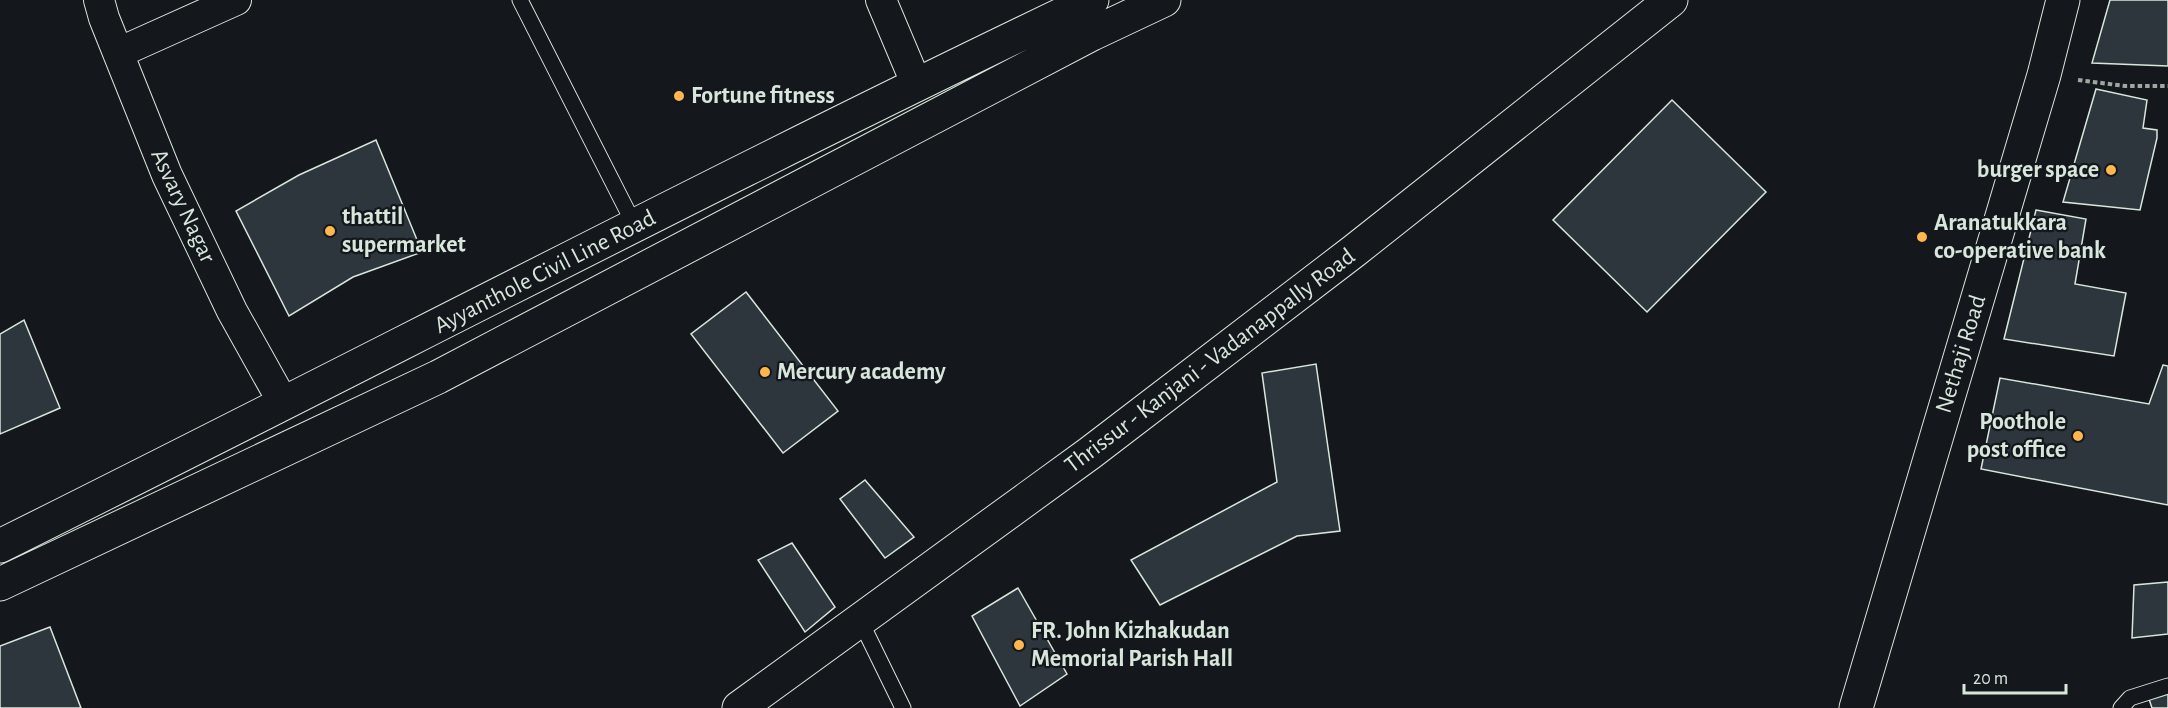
<svg xmlns="http://www.w3.org/2000/svg" width="2168" height="708" font-family="'Alegreya Sans',sans-serif">
<rect width="100%" height="100%" fill="#14181c"/>
<path fill="#2c363c" stroke="#d8e6dc" stroke-width="1.5" d="M2110 0H2168V66L2092 63Z
M2096 89 2147 100 2143 128 2157 130V138L2140 210 2063 202Z
M1672 100 1766 192 1647 312 1553 220Z
M376 140 422 252 353 277 289 316 236 211 299 175Z
M2036 210 2086 219 2075 284 2126 293 2114 356 2004 339Z
M746 292 838 411 783 453 691 334Z
M24 320 60 408 0 434V334Z
M1316 364 1340 531 1297 536 1160 605 1131 560 1277 482 1262 373Z
M2163 365 2168 366V505L1981 469 2000 378 2149 404Z
M865 480 914 537 885 558 840 499Z
M792 543 835 607 805 632 758 560Z
M2168 582V634L2132 638 2134 585Z
M1018 588 1067 674 1020 706 972 616Z
M50 627 81 708H0V646Z
M2168 692V708H2152L2149 699Z"/>
<g fill="none" stroke-linecap="round" stroke-linejoin="round">
<defs>
<path id="service" d="M520 0 635 226
M860 620 903 708
M2121 708 2130 698 2168 686"/>
<path id="minor" d="M99 0 104 18 167 175 232 311 284 404
M881 0 916 83
M118 53 236 0"/>
<path id="tertiary" d="M1856 708 2044 75 2063 0"/>
<path id="secondary" d="M0 546C364 365 725 175 1092 0
M0 584 438 377 1092 34 1164 0"/>
<path id="primary" d="M739 708 1090 453 1354 251 1671 0"/>
</defs>
<use href="#service" stroke="#d8e6dc" stroke-width="17"/>
<use href="#minor" stroke="#d8e6dc" stroke-width="32"/>
<use href="#tertiary" stroke="#d8e6dc" stroke-width="35"/>
<use href="#secondary" stroke="#d8e6dc" stroke-width="35"/>
<use href="#primary" stroke="#d8e6dc" stroke-width="35"/>
<path stroke="#9da8a2" stroke-width="4" stroke-dasharray="4.5 3" stroke-linecap="butt" d="M2078 80 2125 86H2168"/>
<use href="#service" stroke="#14181c" stroke-width="15"/>
<use href="#minor" stroke="#14181c" stroke-width="30"/>
<use href="#tertiary" stroke="#14181c" stroke-width="33"/>
<use href="#secondary" stroke="#14181c" stroke-width="33"/>
<use href="#primary" stroke="#14181c" stroke-width="33"/>
</g>
<g fill="#ffb74d" stroke="#14181c" stroke-width="2">
<circle cx="679" cy="96" r="6"/>
<circle cx="2111" cy="170" r="6"/>
<circle cx="330" cy="231" r="6"/>
<circle cx="1922" cy="237" r="6"/>
<circle cx="765" cy="372" r="6"/>
<circle cx="2078" cy="436" r="6"/>
<circle cx="1019" cy="645" r="6"/>
</g>
<g text-anchor="middle" dominant-baseline="central" stroke-width="4.5" stroke-linejoin="round" paint-order="stroke">
<g font-size="24" font-weight="bold" fill="#d8e6dc" stroke="#14181c" text-anchor="start">
<text x="691" y="96">Fortune fitness</text>
<text x="2099" y="170" text-anchor="end">burger space</text>
<text x="342" y="217">thattil<tspan x="342" dy="28">supermarket</tspan></text>
<text x="1934" y="223">Aranatukkara<tspan x="1934" dy="28">co-operative bank</tspan></text>
<text x="777" y="372">Mercury academy</text>
<text x="2066" y="422" text-anchor="end">Poothole<tspan x="2066" dy="28">post office</tspan></text>
<text x="1031" y="631">FR. John Kizhakudan<tspan x="1031" dy="28">Memorial Parish Hall</tspan></text>
</g>
<g font-size="24" fill="#d8e6dc" stroke="#14181c">
<text transform="translate(183 206) rotate(65)">Asvary Nagar</text>
<text transform="translate(545 272) rotate(-27)">Ayyanthole Civil Line Road</text>
<text transform="translate(1961 354) rotate(-73)">Nethaji Road</text>
<text transform="translate(1210 361) rotate(-37)">Thrissur - Kanjani - Vadanappally Road</text>
</g>
</g>
<path d="M1964 684v9h102v-9" fill="none" stroke="#d8e6dc" stroke-width="3"/>
<text x="1973" y="684" font-size="18" fill="#d8e6dc" stroke="#14181c" stroke-width="4.5" paint-order="stroke">20 m</text>
</svg>
